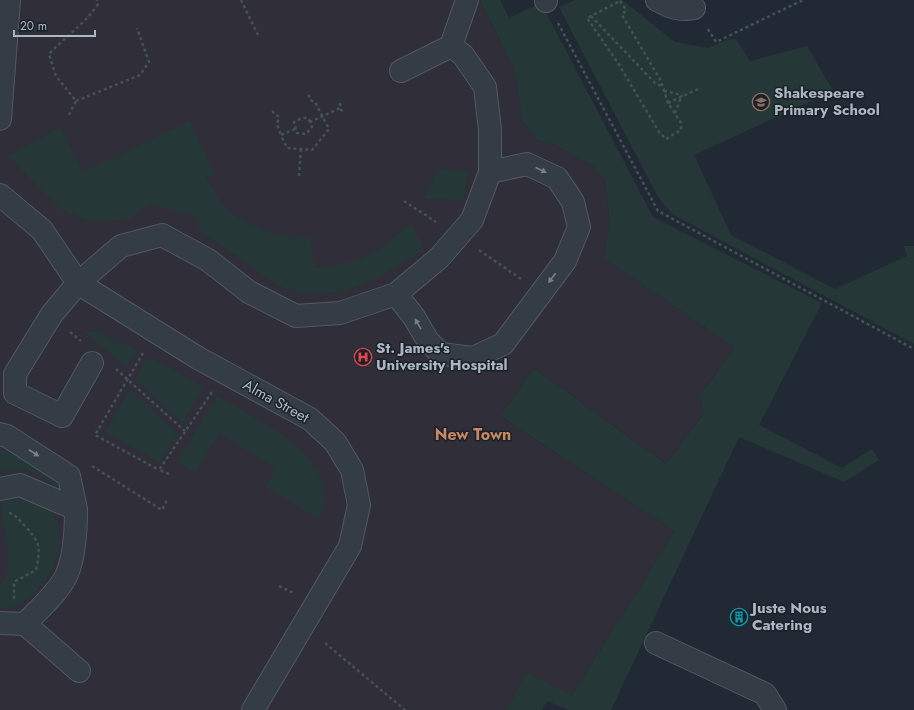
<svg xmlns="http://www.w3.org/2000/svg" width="914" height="710" font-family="Jost,sans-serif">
<rect width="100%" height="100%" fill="#212a34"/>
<path fill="#2f2e39" d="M0 0H480L514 69 522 121 538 141 550 143 592 165 605 181 610 223 603 258 734 347 700 396 704 413 666 464 534 368 500 416 675 531 572 695 526 672 507 710H0Z"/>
<path fill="#253837" d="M480 0H500L509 18 541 3 653 217 822 303 759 425 842 468 872 449 879 460 844 482 739 437 611 710H569L547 701 542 710H507L526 672 572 695 675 531 500 416 534 368 666 464 704 413 700 396 734 347 603 258 610 223 605 181 592 165 550 143 538 141 522 121 514 69Z
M575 0H622L675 42 708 48 727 40 736 39 750 61 807 46 833 91 694 155 731 235 835 289 907 256 904 246H914V344L672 214 658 197 559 7Z
M190 121 215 174 206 177C212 187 218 200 226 208 250 230 281 236 311 238L315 268C359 263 379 253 411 223L424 249 380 277 342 292 299 294 279 286 199 230 195 216 149 204 130 219 91 222 60 209 8 156 61 127 82 172Z
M438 168 469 172 463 200 425 199Z
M83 331 98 332 138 350 126 367Z
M148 356 203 387 183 423 136 380Z
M130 389 178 434 159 462 105 432Z
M217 396C258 420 348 459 319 519L265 487 276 468 219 434 195 473 177 462Z
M0 451H11L59 479 62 493C53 484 38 472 25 470 16 468 8 473 0 470Z
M13 494C21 496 33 497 40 501 43 503 46 507 49 510 79 540 40 610 0 608V587L7 571 8 554 1 507 4 497Z"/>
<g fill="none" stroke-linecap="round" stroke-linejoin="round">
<defs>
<path id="minor" d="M546 0V1
M657 0C670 7 679 11 694 8
M451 46 467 0
M0 119 9 0
M0 195 42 230 78 283 198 358 310 419 335 442 352 470 359 505 350 546 253 710
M396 294 414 317 428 341 441 354 473 358 503 344 565 261 579 227 573 202 557 178 527 164 490 172
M92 363 62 416 15 393V374L52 314 78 283 121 246 162 235 208 260 249 292 296 316 340 313 396 294 439 258 472 220 490 172V130L485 87 463 55 451 46 401 71
M0 434 7 436 69 476 76 509 20 485 0 489
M0 623 25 624C38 610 60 591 67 574 75 555 76 529 76 509
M25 624 79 671
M656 643 765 694 775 710"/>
</defs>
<use href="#minor" stroke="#515963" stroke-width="24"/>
<path stroke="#425354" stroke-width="2.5" stroke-dasharray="3 3" stroke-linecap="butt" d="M241 0 258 35
M620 1 626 10 622 15 661 81 668 103 681 123V130L666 139 659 132 618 63 587 18Z
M591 16 655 83 661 86
M558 23 658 211 914 349
M708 29 716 42 803 0
M664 91 682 95
M76 101 140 75 149 62 137 28
M340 103 341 110 344 111
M668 103 698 89
M272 111 279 117 277 124 281 135
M675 113 682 95
M69 115 76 101 56 76 49 54C65 37 85 24 98 4L97 0
M310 122 308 118H302L294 122 297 133 306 134 312 127 310 122 340 108
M295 129 281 135 287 148 312 150 329 129 315 102 310 100 308 92
M299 176 301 149
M404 201 436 222
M479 250 521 279
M70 332 81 341
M143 353 95 435 159 470
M116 369 186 432
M92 466 162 510 168 498
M169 474 159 470 212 392
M9 513C16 515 19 520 24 525 40 542 41 547 36 570L14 582V600
M279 586 294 593
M325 643 405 710"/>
<use href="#minor" stroke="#343c45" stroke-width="22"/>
</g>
<defs><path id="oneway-solid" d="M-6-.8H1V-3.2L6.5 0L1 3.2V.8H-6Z"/></defs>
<g fill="#777f8a">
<use href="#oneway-solid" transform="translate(541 170) rotate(25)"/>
<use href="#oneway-solid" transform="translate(552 278) rotate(127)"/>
<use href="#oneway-solid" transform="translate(418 324) rotate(-120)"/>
<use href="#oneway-solid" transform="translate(34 453) rotate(33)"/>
</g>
<defs>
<symbol id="school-ring" viewBox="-11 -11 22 22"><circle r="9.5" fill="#192129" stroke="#8d6e63" stroke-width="1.5"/><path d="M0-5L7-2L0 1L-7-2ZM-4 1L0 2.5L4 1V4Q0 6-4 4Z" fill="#8d6e63"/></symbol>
<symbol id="hospital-ring" viewBox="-11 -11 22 22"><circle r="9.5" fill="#192129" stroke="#e0444e" stroke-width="1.5"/><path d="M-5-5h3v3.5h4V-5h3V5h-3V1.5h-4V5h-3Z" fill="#e0444e"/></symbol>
<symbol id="building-ring" viewBox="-11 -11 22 22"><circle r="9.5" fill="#192129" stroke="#0f9aa8" stroke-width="1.5"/><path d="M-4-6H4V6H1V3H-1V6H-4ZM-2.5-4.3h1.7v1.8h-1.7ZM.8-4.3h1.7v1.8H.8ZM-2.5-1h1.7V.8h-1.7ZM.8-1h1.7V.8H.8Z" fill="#0f9aa8"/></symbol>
</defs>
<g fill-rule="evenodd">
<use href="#school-ring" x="751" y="92" width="20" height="20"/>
<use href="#hospital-ring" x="353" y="347" width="20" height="20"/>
<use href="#building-ring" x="729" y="607" width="20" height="20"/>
</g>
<g text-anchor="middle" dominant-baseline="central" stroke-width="3" stroke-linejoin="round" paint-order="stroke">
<g font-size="15" font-weight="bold" fill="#aeb6c2" stroke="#192129" text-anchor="start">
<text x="774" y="93">Shakespeare<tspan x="774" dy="17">Primary School</tspan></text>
<text x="376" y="348">St. James's<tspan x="376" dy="17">University Hospital</tspan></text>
<text x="752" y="608">Juste Nous<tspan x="752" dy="17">Catering</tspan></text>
</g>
<g font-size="15" fill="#aeb6c2" stroke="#192129">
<text transform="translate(276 401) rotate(29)">Alma Street</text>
</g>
<g font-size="16" font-weight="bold" fill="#c98861" stroke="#192129">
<text x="473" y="434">New Town</text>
</g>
</g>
<path d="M14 30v6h81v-6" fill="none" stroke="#aeb6c2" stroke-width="2"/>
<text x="20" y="30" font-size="12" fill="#aeb6c2" stroke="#192129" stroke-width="3" paint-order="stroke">20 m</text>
</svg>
